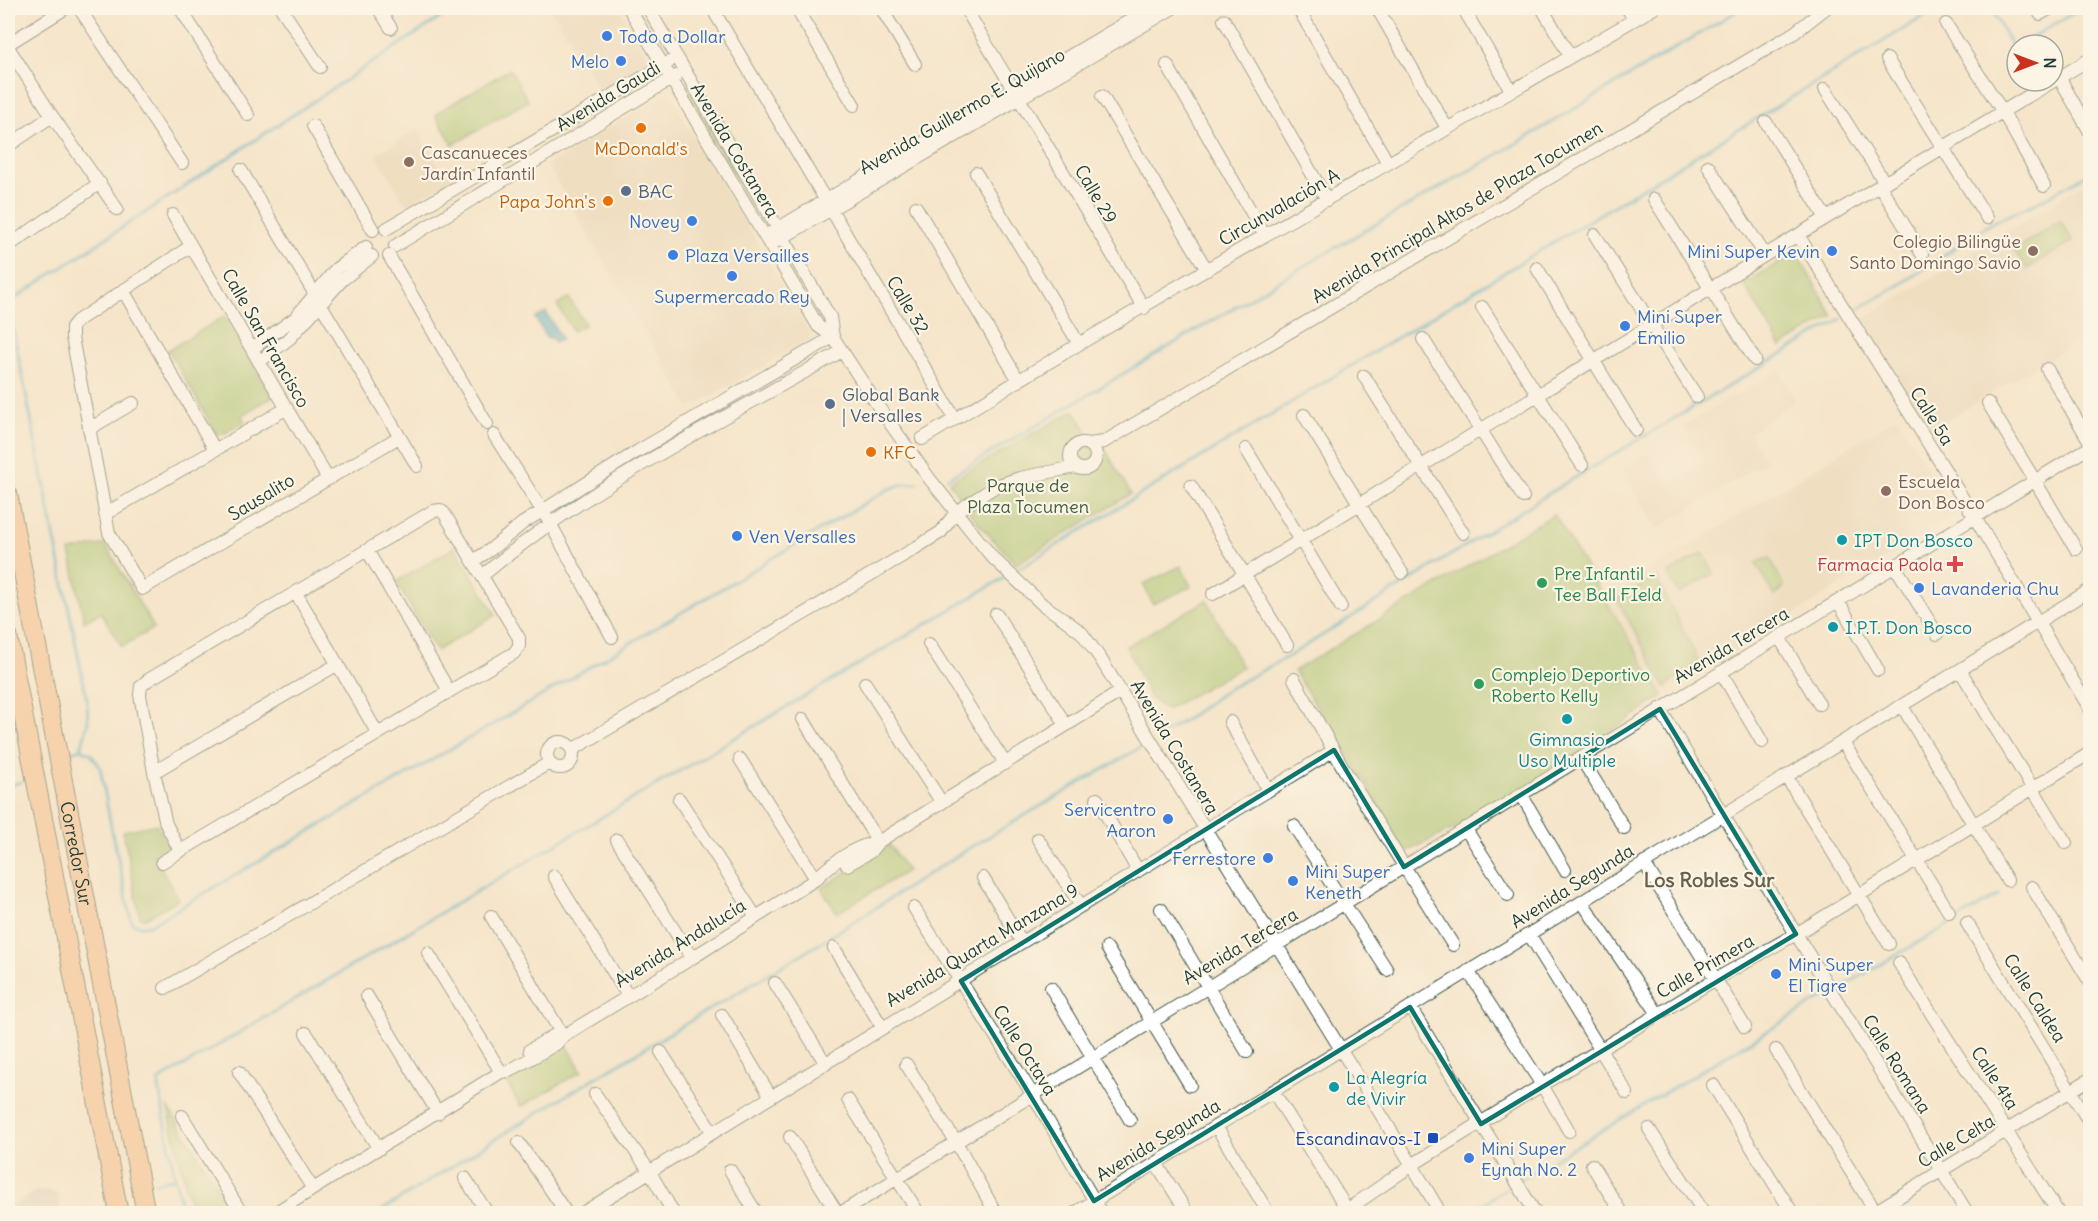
<svg xmlns="http://www.w3.org/2000/svg" width="2098" height="1221" font-family="Delius,sans-serif">
<rect width="100%" height="100%" fill="#fcf5e5"/>
<filter id="ink" filterUnits="userSpaceOnUse"><feTurbulence type="fractalNoise" baseFrequency=".0167" numOctaves="2"/><feDisplacementMap in="SourceGraphic" scale="12" xChannelSelector="R" yChannelSelector="G"/><feConvolveMatrix kernelMatrix="1 2 1 2 8 2 1 2 1" color-interpolation-filters="sRGB"/></filter>
<filter id="wash" filterUnits="userSpaceOnUse"><feTurbulence type="fractalNoise" baseFrequency=".008" numOctaves="4" result="noise"/><feDisplacementMap in="SourceGraphic" scale="24" xChannelSelector="R" yChannelSelector="G"/><feGaussianBlur stdDeviation="1.35" result="paint"/><feColorMatrix in="noise" values="0 0 0 0 0 0 0 0 0 0 0 0 0 0 0 0 0 1.4 0 .05"/><feComposite in="paint" operator="in"/></filter>
<g filter="url(#wash)">
<rect width="100%" height="100%" fill="#f5e5ca"/>
<path fill="#e8d5b7" d="M551 8H616L622 12 650 62 600 91Z
M665 94 671 96 810 333V337L807 341 690 408 547 165Z
M418 130 441 170 451 174 453 179 406 205 376 154Z
M2090 180V333L1928 432 1859 322Z
M1780 370 1795 400 1749 434 1766 461 1657 529 1621 469 1648 453 1668 484 1705 461 1683 426Z
M1897 417 1956 514 1663 696 1604 599Z"/>
<path fill="#cbc3b8" d="M46 1190 57 1194 61 1213H8V1209L34 1192Z"/>
<path fill="#a1c46e" stroke="#608051" stroke-width="1.5" d="M510 69 528 101 453 145 436 116 438 112Z
M687 86 689 87 768 220 766 223H763L684 90Z
M2060 221 2073 241 2027 269 2014 250Z
M1796 252 1833 316 1781 347 1744 284Z
M569 298 585 324 573 331 557 305Z
M225 316 272 397 242 415 245 422 221 435 217 434 168 350Z
M1074 410 1088 433 1106 451 1131 494 1016 564 975 520 949 482Z
M1554 514 1663 696 1505 804 1404 853 1374 796 1294 671Z
M105 544 154 628 122 647 101 612 84 622 70 551Z
M455 547 496 615 436 651 396 582Z
M1703 553 1714 573 1679 594 1668 573Z
M1770 557 1784 587 1775 596 1756 563Z
M1181 566 1191 587 1153 604 1143 584Z
M1656 578 1699 661 1665 687 1617 599Z
M1207 600 1242 667 1166 710 1150 698 1126 646Z
M156 824 168 845 167 848 154 856 179 899 144 919 140 917 123 831Z
M890 845 907 871 837 913 821 888Z
M566 1044 582 1071 521 1107 505 1080Z
M167 1105 233 1213H192Z"/>
<path fill="#43a8c3" stroke="#31727c" stroke-width="1.5" d="M546 312 562 339 555 343 551 337 547 339 535 318Z"/>
<g fill="none" stroke-linecap="round" stroke-linejoin="round">
<path stroke="#43a8c3" stroke-width="3" d="M1991 8 2013 49 2017 46
M2019 45 2082 8
M1854 311 1898 286 1993 222 2036 203 2090 173
M10 314 87 700 88 723 81 749
M8 315 10 314V305L14 299 455 8
M948 478 1331 250 1514 145 1742 8
M1013 572 1938 8
M1157 737 1185 720 1228 689 1291 655 1561 486 1841 319
M71 752 81 749 91 754 100 767 112 832 132 923 141 926 150 925 526 705 887 490 900 485 918 483
M8 786 21 782
M1835 991 1999 895
M175 1178 183 1214
M1518 1181 1829 994
M155 1183 175 1178 158 1081 1007 576
M376 1214 545 1108 822 942 971 847 1143 746
M1468 1214 1513 1184"/>
</g>
</g>
<g filter="url(#ink)">
<g fill="none" stroke-linecap="round" stroke-linejoin="round">
<defs>
<path id="minor" d="M79 8 182 163
M180 8 248 115
M281 8 320 67
M378 8 391 28
M629 8 818 326 833 337 882 412 929 478 992 557 1043 605 1064 619 1082 633 1100 658 1412 1165 1437 1207 1438 1214
M648 8 830 317 833 337
M712 8 955 419
M796 8 854 105
M881 8 915 64
M965 8 1144 308
M1377 8 1447 128
M1463 8 1511 90
M1542 8 1570 56
M1627 8 1634 19
M1299 10 1388 163
M2040 14 2051 8
M1224 20 1327 200
M1946 24 2003 112 2044 186
M8 44 66 8
M8 47 52 116 117 209
M1887 59 1987 218
M1167 65 1265 236
M2059 77 2090 132
M1825 89 1885 183
M1102 96 1207 270
M1766 122 1826 218
M313 126 373 230
M8 146 52 116
M1708 166 1765 255
M241 170 417 466
M976 173 1079 344
M1880 186 1922 254
M1654 199 1755 360
M916 207 1019 381
M173 215 328 479
M386 229 669 62
M1595 235 1697 397
M1798 235 1975 518 2090 709
M765 236 1151 8
M770 245 1173 8
M8 246 100 183
M191 246 77 321 72 327V337L109 533 142 589 399 437
M395 246 676 76
M389 256 487 424
M1537 268 1636 430
M123 290 215 450
M1482 307 1582 465
M1423 339 1523 497
M252 349 295 318 336 269 366 247
M259 362 290 338 342 280 372 256
M2047 369 2090 442
M1364 376 1463 533
M1988 403 2076 549
M1304 415 1402 573
M89 429 133 403
M494 435 550 523 612 637
M922 439 1079 344 1654 8
M1070 456a13 13 0 1 1 26 0a13 13 0 1 1-26 0Z
M1089 444 1104 442 1794 33 1826 8
M1246 449 1341 607
M1191 486 1287 645
M105 514 287 408
M367 550 449 691
M473 561 490 550 523 523 638 451 833 337
M1895 566 1937 634
M482 576C590 485 720 421 842 351
M296 593 378 734
M1213 594 1798 235 2090 59
M1838 601 1878 670
M996 614 1066 725
M1779 637 1819 704
M929 644 1005 763
M1960 670 2066 843
M1721 672 1762 742
M1294 679 1345 771 1453 945
M865 683 942 803
M1902 706 2007 880
M1660 709 1723 815 1968 1214
M803 719 878 842
M1230 722 1268 790
M547 755a13 13 0 1 1 26 0a13 13 0 1 1-26 0Z
M1843 742 1949 912
M572 750 909 552 941 532 956 512 996 486 1020 478 1075 467
M1581 758 1624 828
M740 759 816 879
M154 772 338 664
M1786 776 1889 944
M1521 794 1565 870
M679 799 756 917
M1097 799 1138 871
M1294 826 1387 970
M1465 828 1508 895
M1038 839 1081 906
M617 840 692 958
M162 862 514 653 519 646V638L444 513 440 510 433 511 148 680 141 686 140 695 154 772 166 824 180 851
M1644 863 1745 1027
M847 865 870 852 878 842 1120 692
M554 876 628 996
M983 878 1022 942
M2032 887 2090 982
M1582 902 1658 1014
M914 908 1033 1095 1102 1214
M1161 909 1247 1052
M491 916 563 1036
M1967 923 2090 1123
M1529 934 1627 1093
M834 948 882 1027
M1107 948 1190 1085
M428 953 501 1072
M1899 963 2059 1214
M1468 971 1542 1085 1569 1131
M775 983 826 1064
M165 988 549 763
M1051 988 1130 1120
M367 996 438 1113
M1410 1007 1536 1214
M722 1015 771 1097
M306 1033 379 1149
M530 1050 553 1036H563
M1776 1050 1877 1214
M661 1052 713 1133
M906 1064 956 1142 993 1208
M239 1072 313 1189
M1713 1085 1793 1214
M1273 1091 1350 1214
M595 1094 650 1172 674 1214
M848 1100 919 1214
M182 1116 242 1214
M1216 1126 1269 1214
M1649 1129 1705 1214
M790 1137 838 1214
M519 1143 567 1214
M1156 1163 1188 1214
M1592 1165 1622 1214
M730 1170 757 1214
M465 1178 488 1214
M273 1214 501 1072 509 1071 556 1044 563 1036 692 958 816 879C831 863 857 845 878 842
M581 1214 1334 750
M839 1214 1581 758 2090 447
M1073 1214 2090 590
M1341 1214 1412 1165 1542 1085 1716 979 1796 934 2090 753
M1871 1214 2090 1079"/>
<g id="highway">
<path id="s1" d="M8 494 146 1214"/>
<path d="M8 636 119 1214"/>
</g>
</defs>
<use href="#minor" stroke="#3f564a" stroke-width="14"/>
<use href="#highway" stroke="#3f564a" stroke-width="20"/>
<use href="#minor" stroke="#fff" stroke-width="12"/>
<use href="#highway" stroke="#f9bc89" stroke-width="18"/>
</g>
</g>
<path d="M0 0H2098V1221H0ZM1660 709 1796 934 1481 1124 1410 1007 1094 1201 961 981 1334 750 1404 867Z" fill="#f5e5ca" fill-opacity=".55" fill-rule="evenodd"/>
<path fill="none" stroke="#0f766e" stroke-width="4.5" stroke-linejoin="round" d="M1660 709 1796 934 1481 1124 1410 1007 1094 1201 961 981 1334 750 1404 867Z"/>
<g fill="#3f7fe0" stroke="#fcf5e5" stroke-width="2">
<circle cx="607" cy="36" r="6"/>
<circle cx="621" cy="61" r="6"/>
<circle cx="692" cy="221" r="6"/>
<circle cx="1832" cy="251" r="6"/>
<circle cx="673" cy="255" r="6"/>
<circle cx="732" cy="276" r="6"/>
<circle cx="1625" cy="326" r="6"/>
<circle cx="737" cy="536" r="6"/>
<circle cx="1919" cy="588" r="6"/>
<circle cx="1168" cy="819" r="6"/>
<circle cx="1268" cy="858" r="6"/>
<circle cx="1293" cy="881" r="6"/>
<circle cx="1776" cy="974" r="6"/>
<circle cx="1469" cy="1158" r="6"/>
</g>
<g fill="#e8710a" stroke="#fcf5e5" stroke-width="2">
<circle cx="641" cy="128" r="6"/>
<circle cx="608" cy="201" r="6"/>
<circle cx="871" cy="452" r="6"/>
</g>
<g fill="#8d6e63" stroke="#fcf5e5" stroke-width="2">
<circle cx="409" cy="162" r="6"/>
<circle cx="2033" cy="251" r="6"/>
<circle cx="1886" cy="491" r="6"/>
</g>
<g fill="#5c6f8a" stroke="#fcf5e5" stroke-width="2">
<circle cx="626" cy="191" r="6"/>
<circle cx="830" cy="404" r="6"/>
</g>
<g fill="#0f9aa8" stroke="#fcf5e5" stroke-width="2">
<circle cx="1842" cy="540" r="6"/>
<circle cx="1833" cy="627" r="6"/>
<circle cx="1567" cy="719" r="6"/>
<circle cx="1334" cy="1087" r="6"/>
</g>
<path fill="#e0444e" stroke="#fcf5e5" stroke-width="2" d="M1952 555h6v6h6v6h-6v6h-6v-6h-6v-6h6z"/>
<g fill="#2e9e5b" stroke="#fcf5e5" stroke-width="2">
<circle cx="1542" cy="583" r="6"/>
<circle cx="1479" cy="684" r="6"/>
</g>
<rect fill="#1a4fb4" stroke="#fcf5e5" stroke-width="2" x="1427" y="1132" width="12" height="12" rx="3"/>
<g text-anchor="middle" dominant-baseline="central" stroke-width="4.5" stroke-linejoin="round" paint-order="stroke">
<g font-size="18" fill="#366cbe" stroke="#fcf5e5" text-anchor="start">
<text x="619" y="36">Todo a Dollar</text>
<text x="609" y="61" text-anchor="end">Melo</text>
<text x="680" y="221" text-anchor="end">Novey</text>
<text x="1820" y="251" text-anchor="end">Mini Super Kevin</text>
<text x="685" y="255">Plaza Versailles</text>
<text x="732" y="296" text-anchor="middle">Supermercado Rey</text>
<text x="1637" y="316">Mini Super<tspan x="1637" dy="21">Emilio</tspan></text>
<text x="749" y="536">Ven Versalles</text>
<text x="1931" y="588">Lavanderia Chu</text>
<text x="1156" y="809" text-anchor="end">Servicentro<tspan x="1156" dy="21">Aaron</tspan></text>
<text x="1256" y="858" text-anchor="end">Ferrestore</text>
<text x="1305" y="871">Mini Super<tspan x="1305" dy="21">Keneth</tspan></text>
<text x="1788" y="964">Mini Super<tspan x="1788" dy="21">El Tigre</tspan></text>
<text x="1481" y="1148">Mini Super<tspan x="1481" dy="21">Eynah No. 2</tspan></text>
</g>
<g font-size="18" fill="#1f3d34" stroke="#fcf5e5">
<text transform="translate(608 96) rotate(-31)">Avenida Gaudi</text>
<text transform="translate(962 111) rotate(-30)">Avenida Guillermo E. Quijano</text>
<text transform="translate(735 150) rotate(59)">Avenida Costanera</text>
<text transform="translate(1096 194) rotate(59)">Calle 29</text>
<text transform="translate(1279 207) rotate(-30)">Circunvalación A</text>
<text transform="translate(1457 212) rotate(-31)">Avenida Principal Altos de Plaza Tocumen</text>
<text transform="translate(908 305) rotate(59)">Calle 32</text>
<text transform="translate(266 338) rotate(60)">Calle San Francisco</text>
<text transform="translate(1932 416) rotate(58)">Calle 5a</text>
<text transform="translate(261 497) rotate(-31)">Sausalito</text>
<text transform="translate(1731 645) rotate(-31)">Avenida Tercera</text>
<text transform="translate(1175 747) rotate(59)">Avenida Costanera</text>
<text stroke="none"><textPath href="#s1" startOffset="366">Corredor Sur</textPath></text>
<text transform="translate(1572 886) rotate(-32)">Avenida Segunda</text>
<text transform="translate(680 943) rotate(-32)">Avenida Andalucía</text>
<text transform="translate(982 945) rotate(-31)">Avenida Quarta Manzana 9</text>
<text transform="translate(1240 946) rotate(-31)">Avenida Tercera</text>
<text transform="translate(1705 966) rotate(-30)">Calle Primera</text>
<text transform="translate(2035 998) rotate(58)">Calle Caldea</text>
<text transform="translate(1025 1050) rotate(58)">Calle Octava</text>
<text transform="translate(1897 1064) rotate(58)">Calle Romana</text>
<text transform="translate(1995 1078) rotate(57)">Calle 4ta</text>
<text transform="translate(1158 1140) rotate(-31)">Avenida Segunda</text>
<text transform="translate(1956 1141) rotate(-31)">Calle Celta</text>
</g>
<g font-size="18" fill="#c56008" stroke="#fcf5e5">
<text x="641" y="148">McDonald's</text>
<text x="596" y="201" text-anchor="end">Papa John's</text>
<text x="883" y="452" text-anchor="start">KFC</text>
</g>
<g font-size="18" fill="#785e54" stroke="#fcf5e5" text-anchor="start">
<text x="421" y="152">Cascanueces<tspan x="421" dy="21">Jardín Infantil</tspan></text>
<text x="2021" y="241" text-anchor="end">Colegio Bilingüe<tspan x="2021" dy="21">Santo Domingo Savio</tspan></text>
<text x="1898" y="481">Escuela<tspan x="1898" dy="21">Don Bosco</tspan></text>
</g>
<g font-size="18" fill="#4e5e75" stroke="#fcf5e5" text-anchor="start">
<text x="638" y="191">BAC</text>
<text x="842" y="394">Global Bank<tspan x="842" dy="21">| Versalles</tspan></text>
</g>
<g font-size="18" fill="#405f42" stroke="#fcf5e5">
<text x="1028" y="485">Parque de<tspan x="1028" dy="21">Plaza Tocumen</tspan></text>
</g>
<g font-size="18" fill="#0d838f" stroke="#fcf5e5" text-anchor="start">
<text x="1854" y="540">IPT Don Bosco</text>
<text x="1845" y="627">I.P.T. Don Bosco</text>
<text x="1567" y="739" text-anchor="middle">Gimnasio<tspan x="1567" dy="21">Uso Multiple</tspan></text>
<text x="1346" y="1077">La Alegría<tspan x="1346" dy="21">de Vivir</tspan></text>
</g>
<g font-size="18" fill="#be3a42" stroke="#fcf5e5" text-anchor="end">
<text x="1943" y="564">Farmacia Paola</text>
</g>
<g font-size="18" fill="#27864d" stroke="#fcf5e5" text-anchor="start">
<text x="1554" y="573">Pre Infantil -<tspan x="1554" dy="21">Tee Ball FIeld</tspan></text>
<text x="1491" y="674">Complejo Deportivo<tspan x="1491" dy="21">Roberto Kelly</tspan></text>
</g>
<g font-size="18" fill="#164399" stroke="#fcf5e5" text-anchor="end">
<text x="1421" y="1138">Escandinavos-I</text>
</g>
<g font-size="20" font-weight="bold" fill="#67604c" stroke="#fcf5e5">
<text x="1709" y="879">Los Robles Sur</text>
</g>
</g>
<rect width="2098" height="1221" fill="none" stroke="#fcf5e5" stroke-width="30"/>
<g transform="translate(2035 63) rotate(90)"><circle r="28" fill="#fcf5e5" stroke="#a4ab9e" stroke-width="1.5"/>
<path d="M0-4.5L10 22L0 15L-10 22Z" fill="#c8321e"/>
<text y="-9" font-size="16" font-weight="bold" text-anchor="middle" fill="#1f3d34">N</text>
</g>
</svg>
